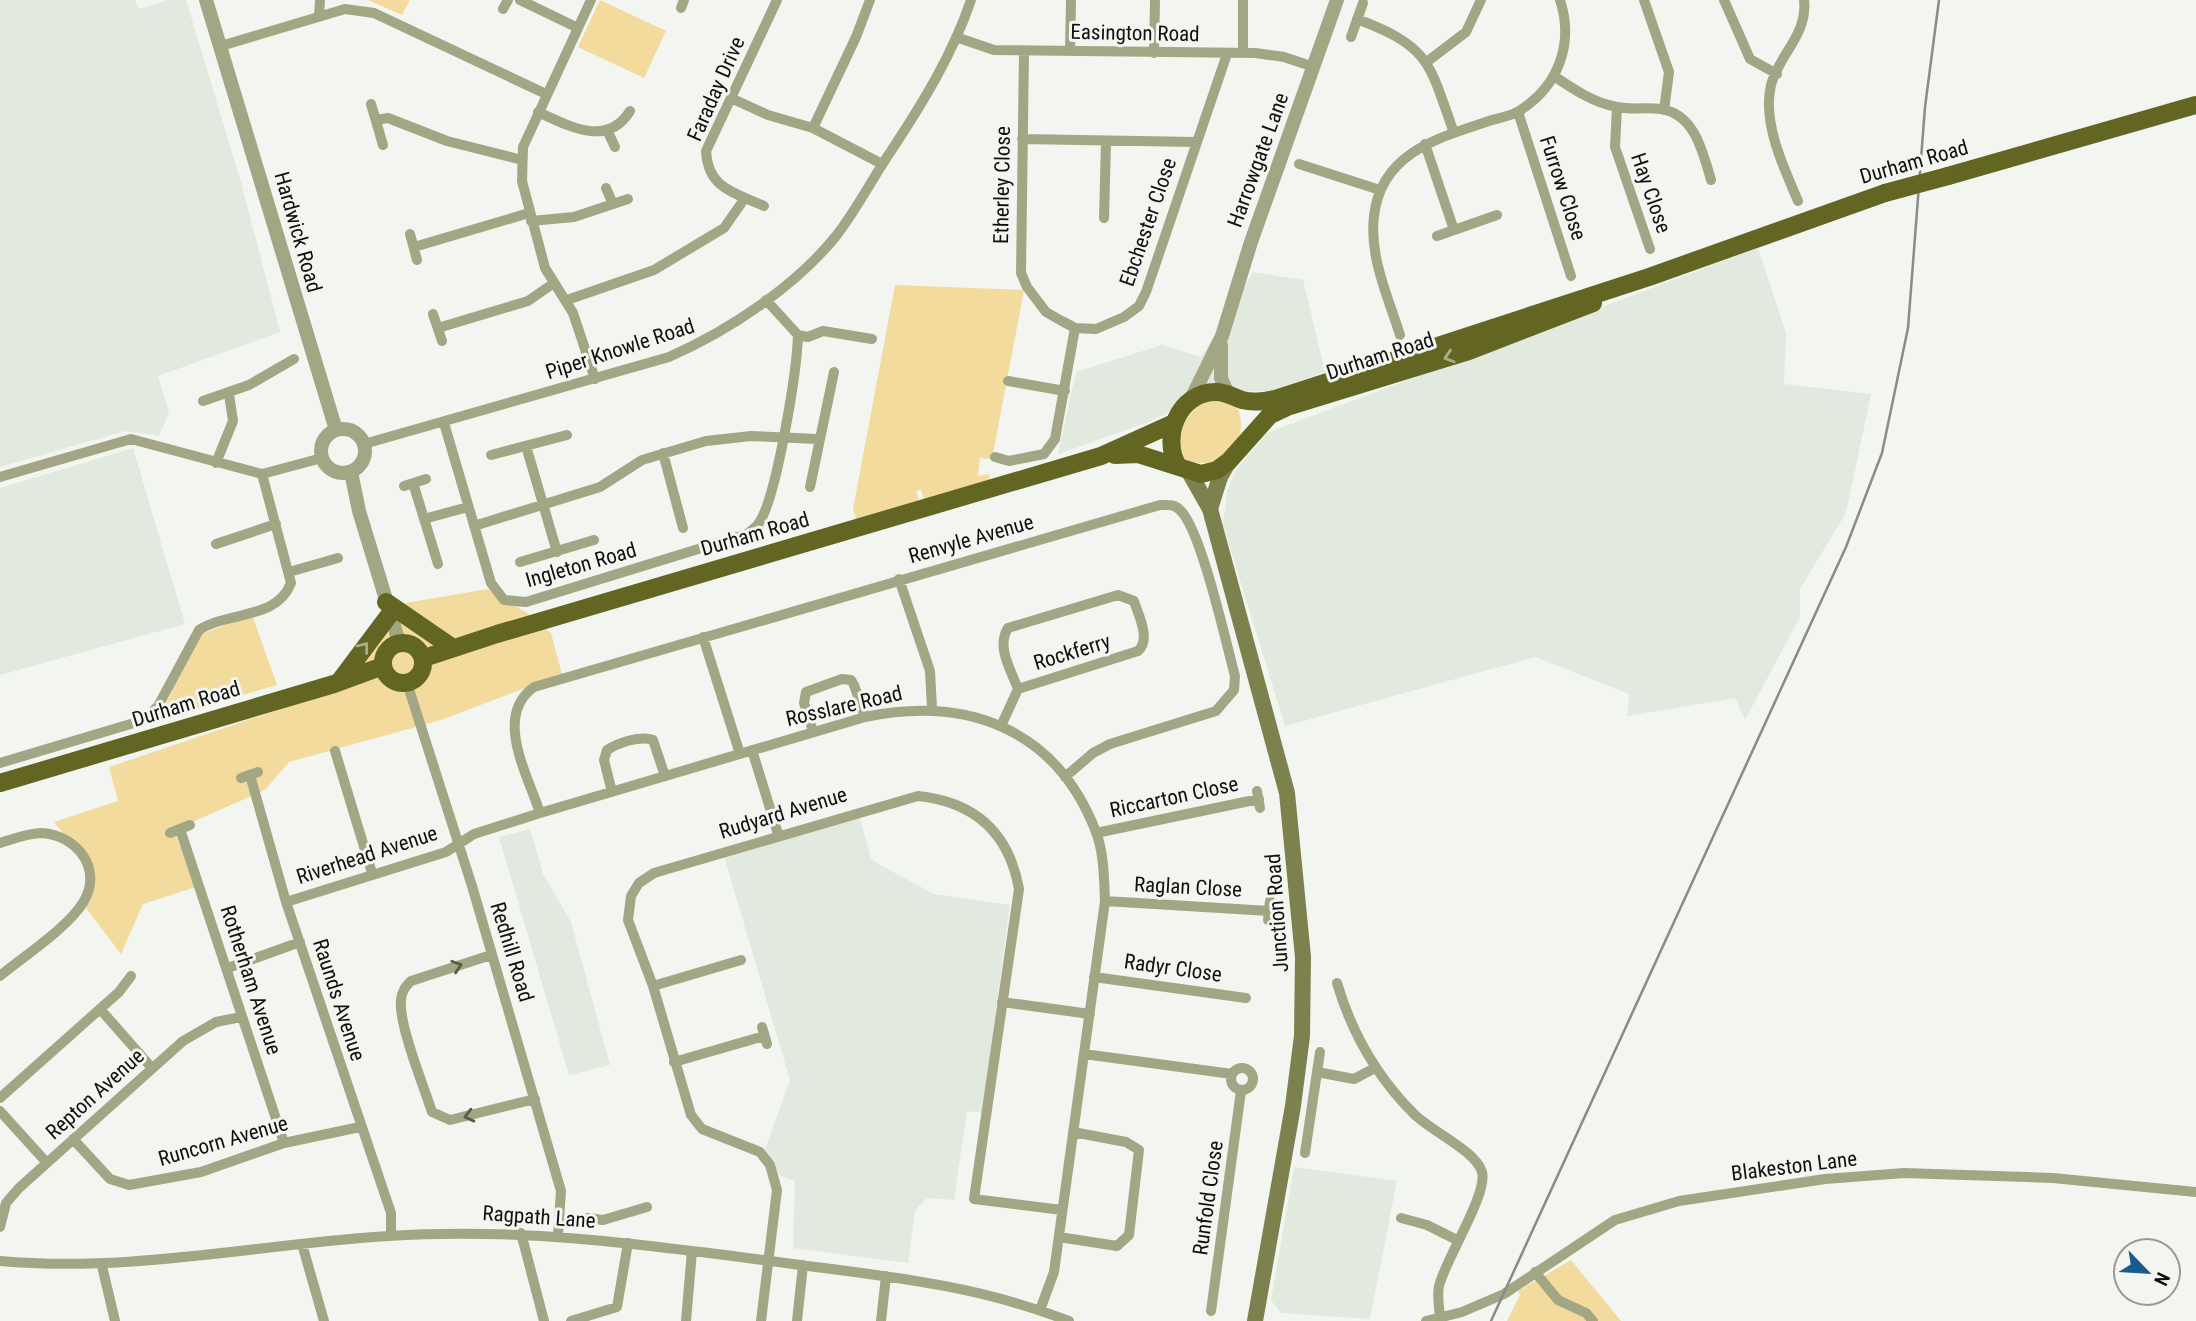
<svg xmlns="http://www.w3.org/2000/svg" width="2196" height="1321" font-family="'Roboto Condensed',sans-serif">
<rect width="100%" height="100%" fill="#f2f5f0"/>
<path fill="#e2eadf" d="M0 0H135L139 9 168 0H186L241 182 280 332 158 376 169 413 159 436 125 431 0 467Z
M1758 248 1786 333 1784 384 1871 394 1846 513 1800 589V617L1745 720 1735 698 1627 716 1629 694 1535 657 1285 726 1223 525 1227 491 1236 470 1267 433Z
M1253 272 1303 280 1325 372 1271 391 1211 392 1149 422 1058 454 1076 372 1162 345 1201 357Z
M133 448 185 624 0 675V488Z
M859 815 871 859 882 866 934 894 1010 905 982 1113 967 1111 954 1200 927 1198 915 1210 908 1263 793 1248 795 1181 780 1176 765 1149 790 1080 724 856Z
M530 829 543 874 571 922 610 1065 569 1075 499 837Z
M1294 1167 1397 1181 1370 1319 1281 1313 1271 1300Z"/>
<path fill="#f3db9d" d="M368 0H410L402 15Z
M600 0 666 31 644 78 578 47Z
M895 285 1024 290 992 459 980 458 978 476 990 474 988 483 924 501 921 490 916 491 920 503 857 522 853 509Z
M1217 398 1236 405C1256 442 1213 480 1178 455V428L1200 404Z
M488 589 527 613 551 633 562 674 441 720 289 762 265 790 174 830 196 887 143 904 121 954 83 904 92 869 54 822 118 801 109 767 322 695 388 606Z
M252 615 277 685 158 720 199 635Z
M1571 1260 1621 1321H1507L1520 1295 1518 1291Z"/>
<g fill="none" stroke-linecap="round" stroke-linejoin="round">
<path stroke="#a3a684" stroke-width="10" d="M520 0 578 28
M591 0 523 147 522 181 545 268 573 313 595 379
M1644 0 1669 72 1664 110
M1724 0 1750 59 1777 74
M681 8 684 0
M503 9 508 0
M319 16 320 0
M1357 19C1431 47 1429 63 1454 133
M956 37 994 50 1255 53 1284 57 1314 67
M1351 37 1363 3
M221 46 345 9 374 13 546 94
M1024 51 1021 273 1027 287 1046 312 1060 320 1075 328 1096 329 1124 317 1139 306 1146 292 1227 54
M1070 51 1071 0
M1154 53 1155 0
M1243 53V0
M1428 61 1466 32 1481 0
M1554 76C1573 89 1594 103 1617 107 1631 110 1647 107 1661 109 1695 114 1703 153 1711 180
M733 99 768 115 813 128 882 164
M371 104 383 145
M1617 107 1615 147 1650 249
M538 112C569 126 607 148 630 111
M1518 112 1571 276
M376 120 388 118 447 141 522 160
M813 128 856 37 870 0
M607 130 615 147
M1022 139 1195 142
M1425 144 1454 230
M1299 164 1380 190
M606 188 613 204
M1798 201C1784 168 1762 123 1771 85 1779 54 1808 35 1804 0
M764 206C734 192 708 189 706 151L777 0
M1104 218 1106 142
M531 221 574 217 628 199
M410 234 417 260
M1437 236 1497 215
M414 247 529 213
M567 300 654 270 724 228 745 198
M433 314 442 341
M438 328 528 301 554 283
M798 335 808 337 823 331 872 339
M1400 335C1388 297 1369 256 1374 216 1381 153 1438 138 1489 121 1499 118 1511 116 1519 111 1559 86 1574 43 1560 0
M1008 381 1065 391
M203 401 249 385 294 359
M444 423 491 583 504 600 526 602 747 534C751 531 756 527 759 523 777 496 797 370 798 335L766 300
M364 444 669 357C728 331 795 287 836 236 857 209 872 179 891 151 922 104 953 54 971 0
M526 446 557 552
M663 453 683 528
M491 455 567 435
M995 457 1009 461 1044 454 1055 439 1075 328
M216 463 233 421 229 394
M0 477 131 439 262 474 322 458
M413 483 438 564
M404 486 426 479
M810 487 834 372
M424 519 468 507
M474 526 600 487 642 460 706 441 751 436 817 439
M216 544 276 524
M520 562 594 540
M289 572 338 558
M899 579 930 671 932 708
M703 637 740 754
M407 683 472 886 561 1191 558 1235
M1001 726 1018 689C1011 670 996 647 1008 628L1118 595 1134 601C1139 617 1151 639 1138 651L1018 689
M813 731 804 703 806 692 842 679 851 680 854 685 865 717
M752 750 778 834
M335 751 372 873
M0 763 144 720 158 706 199 630C228 611 277 620 291 583L262 474
M250 775 286 902 391 1213V1235
M241 778 258 772
M1257 791 1260 808
M612 792 604 760 607 750C618 743 640 735 653 740L665 776
M540 813C528 775 493 716 534 687L1160 505C1168 505 1174 504 1180 510 1201 529 1226 643 1235 676L1234 690 1216 711 1110 744 1093 753 1065 777
M180 829 284 1143
M170 833 190 825
M1096 833 1259 799
M0 843C13 839 28 833 42 833 76 835 103 868 84 901 69 927 24 956 0 976
M1105 901 1269 911
M286 902 446 852 474 834 540 813 865 717C967 696 1056 728 1096 832 1104 853 1104 878 1105 901L1054 1272 1040 1310
M1268 920 1270 901
M491 955 411 981C405 987 402 991 401 1000 398 1023 424 1087 432 1112L450 1120 535 1099
M228 968 300 942
M1094 977 1246 998
M1337 983C1352 1034 1377 1077 1414 1114 1431 1131 1476 1151 1482 1172 1488 1194 1446 1258 1439 1286 1437 1296 1439 1307 1440 1317
M653 986 741 960
M1002 1002 1090 1014
M100 1009 152 1068
M762 1027 767 1044
M1084 1054 1232 1074
M674 1062 764 1036
M1231 1079a11 11 0 1 1 22 0a11 11 0 1 1-22 0Z
M1317 1072 1354 1079 1375 1068
M0 1098 119 992 131 976
M0 1111 47 1163
M73 1139 110 1179 129 1185 201 1172 284 1143 360 1127
M1305 1153 1320 1052
M588 1218 603 1220 647 1207
M1401 1218 1427 1225 1457 1240
M0 1227 6 1203 19 1188 183 1041 216 1022 241 1017
M521 1233 544 1321
M1059 1237 1117 1246 1129 1235 1139 1150 1126 1142 1073 1132
M302 1244 324 1321
M0 1261C131 1273 259 1244 389 1236 520 1227 648 1245 778 1262 881 1276 971 1283 1069 1321
M102 1266 115 1321
M1535 1272 1558 1300 1586 1313 1593 1321
M1211 1311 1241 1091
M571 1321 617 1307 628 1243
M686 1321 692 1251
M761 1321 777 1190 770 1165 760 1152 702 1129 691 1115 653 986 628 920 631 896 639 883 654 873 918 796C975 802 1009 833 1019 889L974 1199 1062 1210
M797 1321 803 1265
M881 1321 886 1276
M1426 1321 1462 1312 1504 1294 1615 1220 1679 1201 1825 1179 1904 1173 2053 1178 2196 1192"/>
<path stroke="#a3a684" stroke-width="14" d="M206 0 336 430
M1221 345V378L1228 394
M1189 403 1222 336 1251 242 1337 0
M321 451a22 22 0 1 1 44 0a22 22 0 1 1-44 0Z
M351 472 359 511 399 642"/>
<path stroke="#7d814e" stroke-width="16" d="M1189 472 1210 509 1287 793 1303 957 1302 1036 1293 1106 1255 1321
M1210 509 1220 477 1229 461"/>
<path stroke="#626622" stroke-width="18" d="M1948 176 2196 105
M1115 455 1138 454 1201 474 1217 470 1229 461 1270 415 1287 407 1466 352 1593 303
M1178 466C1161 438 1178 392 1216 392 1226 392 1233 397 1242 400 1254 403 1264 401 1275 399L1649 277 1885 193
M386 602 453 648
M383 663a20 20 0 1 1 40 0a20 20 0 1 1-40 0Z
M424 658 497 634 1101 456 1174 423
M339 682 390 614
M0 783 334 684 383 666"/>
<path stroke="#898b88" stroke-width="2.5" d="M1491 1321 1846 547 1882 453 1908 328 1925 107 1939 0"/>
<path stroke="#626622" stroke-width="18" d="M1885 193 1948 176"/>
</g>
<defs><path id="oneway-chevron" d="M-2-3.5L2.5 0L-2 3.5" fill="none" stroke-width="1.6" stroke-linecap="round" stroke-linejoin="round" transform="scale(1.75)"/></defs>
<g stroke="#aaae89">
<use href="#oneway-chevron" transform="translate(1449 357) rotate(162)"/>
<use href="#oneway-chevron" transform="translate(364 647) rotate(-52)"/>
</g>
<g stroke="#5a5c4a">
<use href="#oneway-chevron" transform="translate(457 966) rotate(-18)"/>
<use href="#oneway-chevron" transform="translate(469 1116) rotate(166)"/>
</g>
<g text-anchor="middle" dominant-baseline="central" stroke-width="6" stroke-linejoin="round" paint-order="stroke">
<g font-size="21" fill="#10110f" stroke="#f2f5f0">
<text transform="translate(1135 33) rotate(1)">Easington Road</text>
<text transform="translate(716 89) rotate(-66)">Faraday Drive</text>
<text transform="translate(1258 160) rotate(-70)">Harrowgate Lane</text>
<text transform="translate(1914 162) rotate(-16)">Durham Road</text>
<text transform="translate(1002 185) rotate(-89)">Etherley Close</text>
<text transform="translate(1563 188) rotate(72)">Furrow Close</text>
<text transform="translate(1651 193) rotate(71)">Hay Close</text>
<text transform="translate(1148 222) rotate(-71)">Ebchester Close</text>
<text transform="translate(298 232) rotate(74)">Hardwick Road</text>
<text transform="translate(620 349) rotate(-18)">Piper Knowle Road</text>
<text transform="translate(1380 356) rotate(-18)">Durham Road</text>
<text transform="translate(755 534) rotate(-16)">Durham Road</text>
<text transform="translate(971 539) rotate(-16)">Renvyle Avenue</text>
<text transform="translate(581 565) rotate(-16)">Ingleton Road</text>
<text transform="translate(1072 652) rotate(-17)">Rockferry</text>
<text transform="translate(186 704) rotate(-17)">Durham Road</text>
<text transform="translate(844 706) rotate(-13)">Rosslare Road</text>
<text transform="translate(1174 797) rotate(-12)">Riccarton Close</text>
<text transform="translate(783 813) rotate(-17)">Rudyard Avenue</text>
<text transform="translate(367 855) rotate(-18)">Riverhead Avenue</text>
<text transform="translate(1188 887) rotate(3)">Raglan Close</text>
<text transform="translate(1277 913) rotate(-94)">Junction Road</text>
<text transform="translate(512 952) rotate(73)">Redhill Road</text>
<text transform="translate(1173 968) rotate(8)">Radyr Close</text>
<text transform="translate(251 980) rotate(72)">Rotherham Avenue</text>
<text transform="translate(339 1000) rotate(72)">Raunds Avenue</text>
<text transform="translate(95 1094) rotate(-42)">Repton Avenue</text>
<text transform="translate(223 1141) rotate(-16)">Runcorn Avenue</text>
<text transform="translate(1794 1166) rotate(-7)">Blakeston Lane</text>
<text transform="translate(1208 1198) rotate(-82)">Runfold Close</text>
<text transform="translate(539 1217) rotate(4)">Ragpath Lane</text>
</g>
</g>
<g transform="translate(2147 1272) rotate(115)"><circle r="33" fill="#f2f5f0" stroke="#989a96" stroke-width="2"/>
<path d="M0-5L12 26L0 18L-12 26Z" fill="#185b90"/>
<text y="-10" font-size="19" font-weight="bold" text-anchor="middle" fill="#10110f">N</text>
</g>
</svg>
